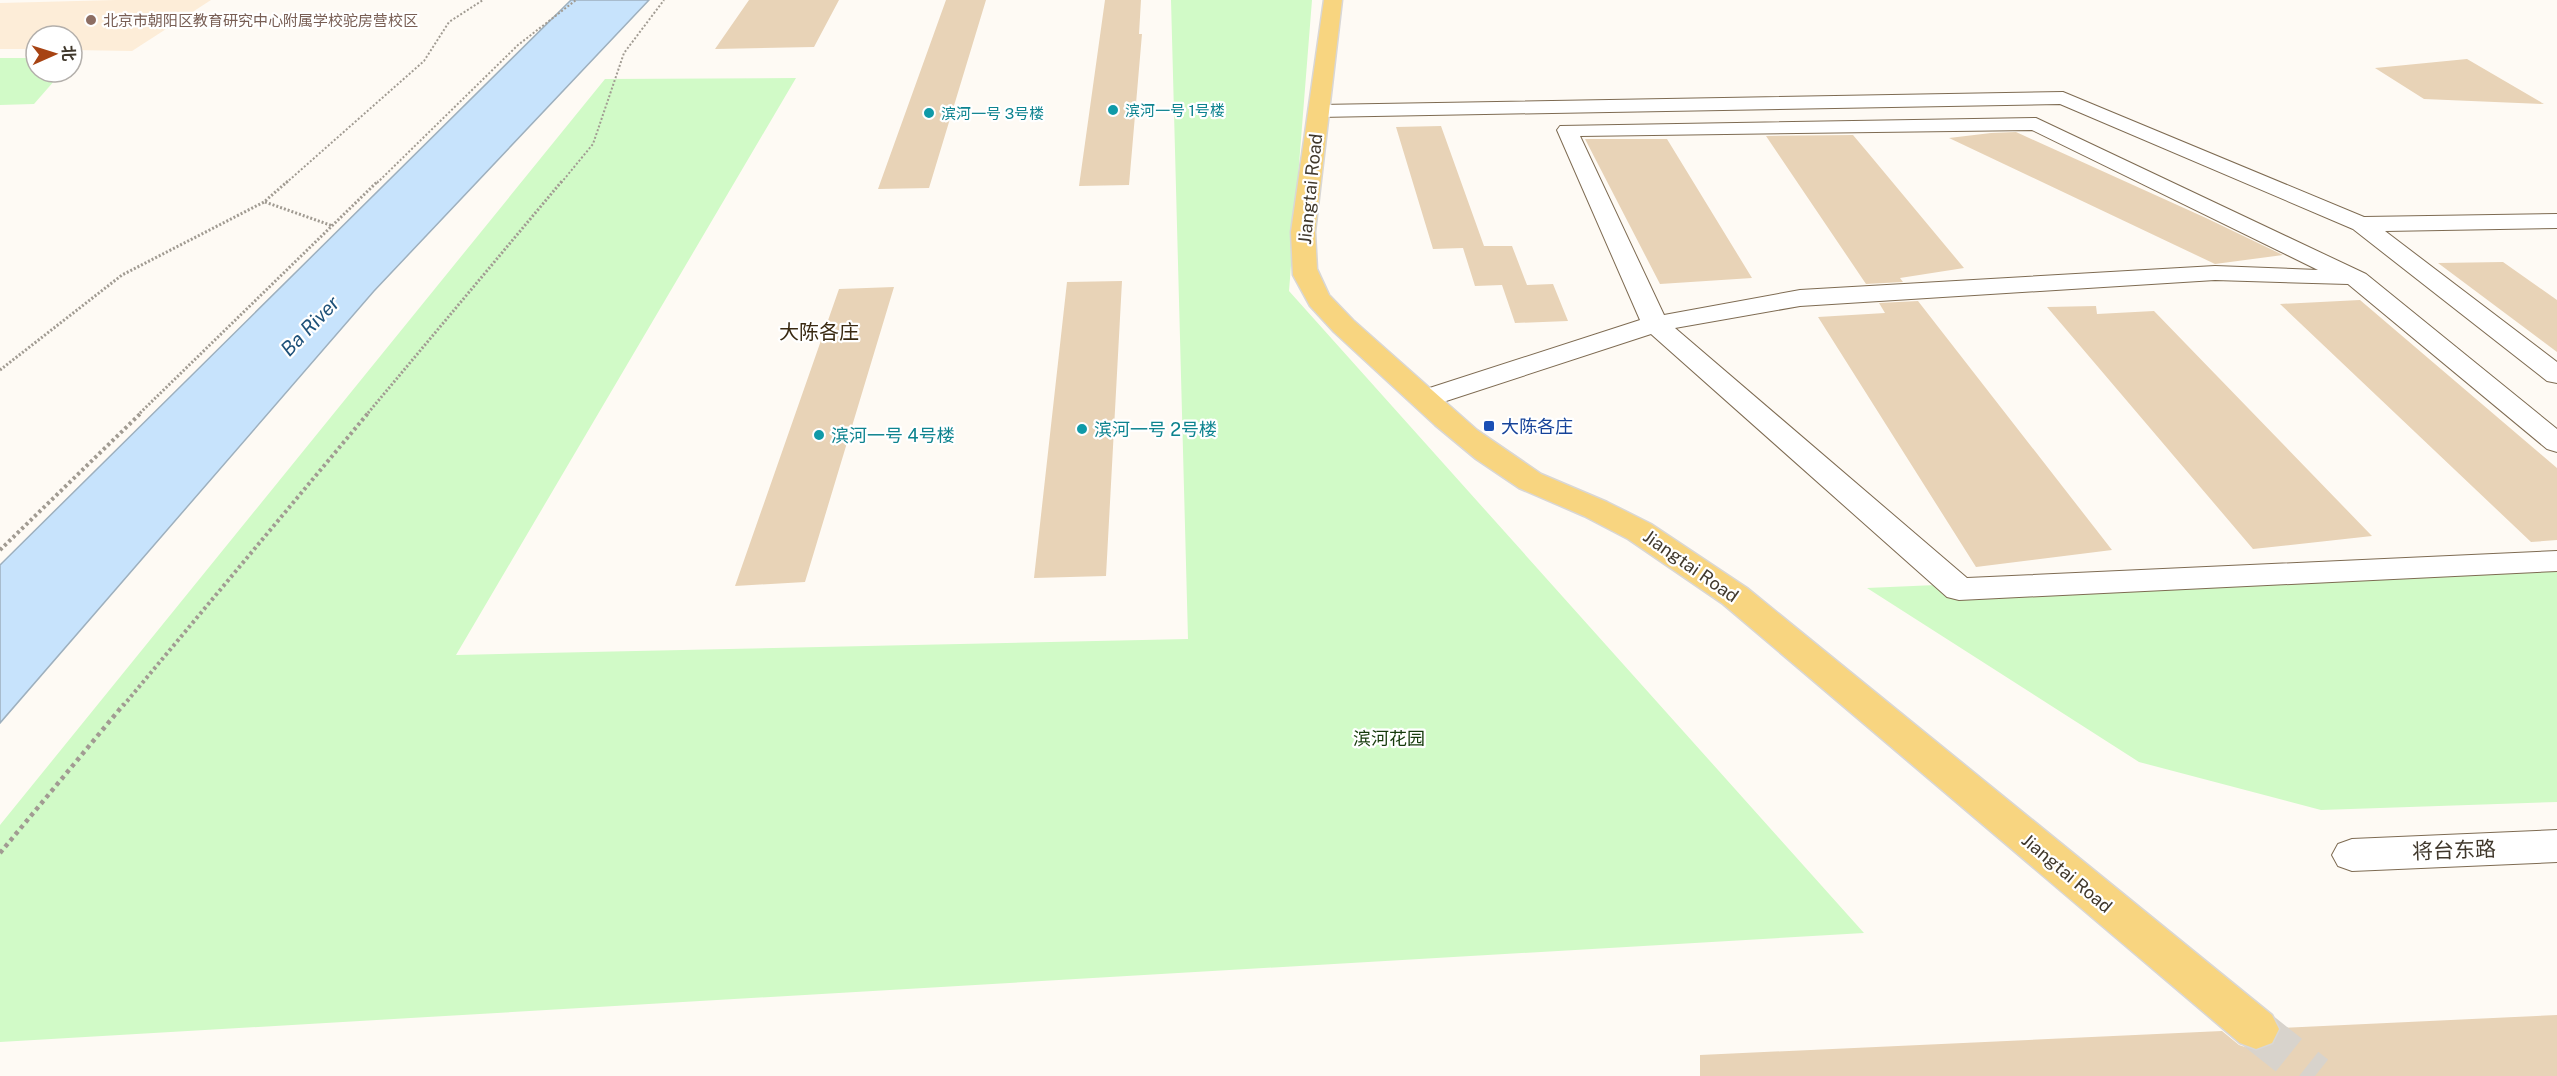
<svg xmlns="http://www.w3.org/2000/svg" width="2557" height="1076" font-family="'Public Sans','Noto Sans SC',sans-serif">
<rect width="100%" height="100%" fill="#fefaf4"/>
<path fill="#fdedd8" d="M116 0H211L132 51 72 50V36H36V49H0V3Z"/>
<path fill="#d1fac7" d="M1171 0H1312L1289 291 1864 933 0 1042V825L605 79 796 78 456 655 1188 639Z
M0 58H36V72H62L34 104 0 105Z
M2557 558V802L2321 810 2139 762 1867 588Z"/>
<path fill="#c7e3fc" stroke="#9eb0be" stroke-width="1.5" d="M571 0H649L374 291 0 723V565Z"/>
<path fill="#e8d3b7" d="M749 0H839L814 47 715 49Z
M946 0H986L929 188 878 189Z
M1105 0H1141L1139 34H1142L1129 185 1079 186Z
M2467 59 2544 104 2424 99 2375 68Z
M1441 126 1484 246H1512L1527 285 1553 284 1568 321 1515 323 1502 285 1475 286 1463 248 1433 249 1396 127Z
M2016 132 2206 218 2283 255 2215 264 1949 138 1991 133Z
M1853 135 1869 154 1964 268 1900 278 1903 282 1866 284 1766 136Z
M1585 139H1667L1752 278 1660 284Z
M2503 262 2557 300V352L2438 263Z
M1122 281 1106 576 1034 578 1067 282Z
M894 287 805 582 735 586 839 289Z
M2360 300 2557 468V540L2531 542 2280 304Z
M1918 301 2112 550 1976 567 1818 317 1885 313 1879 303Z
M2096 306 2097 314 2154 311 2372 536 2253 549 2047 307Z
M2557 1015V1076H1700V1055L2222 1031 2239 1045 2257 1051 2274 1044 2281 1028Z"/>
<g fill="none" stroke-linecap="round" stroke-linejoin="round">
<path stroke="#d8d3cc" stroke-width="42" stroke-dasharray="42 21" stroke-linecap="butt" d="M2256 1029 2315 1076"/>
<defs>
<path id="minor" d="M2063 92 2364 217 2557 214V228L2385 231 2557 362V383L2547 381 2353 229 2060 104 1319 117 1312 115 1309 111 1312 107 1319 105Z
M2036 118 2366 274 2557 429V452L2547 449 2348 284 2215 280 1800 306 1675 328 1967 578 2557 551V571L1959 600 1947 597 1651 334 1434 405 1424 407 1414 405 1410 399 1414 393 1640 320 1557 130 1560 126ZM2032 130 2318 270 2215 266 1800 290 1664 315 1580 136Z
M2557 830V862L2352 871 2338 866 2332 855 2338 844 2352 839Z"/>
<path id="major" d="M1324 0H1342L1315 232 1317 269 1329 295 1353 320 1477 430 1541 474 1607 502 1651 524 1747 588 2272 1015 2279 1029 2272 1043 2256 1049 2240 1043 1723 604 1628 539 1584 516 1519 488 1476 459 1435 425 1334 332 1310 306 1293 275 1291 232Z"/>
</defs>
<use href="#minor" stroke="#7e6b52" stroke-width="2"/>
<use href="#major" stroke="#d9d7d5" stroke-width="3"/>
<path stroke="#a19b92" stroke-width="2" stroke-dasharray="2 2" stroke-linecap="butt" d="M286 183 424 61 449 22 483 0
M377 183 518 45 576 0
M561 183 593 144 624 53 664 0"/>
<path stroke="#a19b92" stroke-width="3" stroke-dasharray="2 2" stroke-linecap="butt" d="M265 202 333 226
M0 370 122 275 264 202 288 181
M140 413 378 181
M368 413 562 181"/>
<path stroke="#a19b92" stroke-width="4" stroke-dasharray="3 3" stroke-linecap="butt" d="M0 550 142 412
M123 706 369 412"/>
<path stroke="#a19b92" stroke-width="4.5" stroke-dasharray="4 4" stroke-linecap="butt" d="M0 853 124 704"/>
<use href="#minor" fill="#fff" fill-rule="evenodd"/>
<use href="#major" fill="#f8d580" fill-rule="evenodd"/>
</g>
<circle fill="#8d6e63" stroke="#fff" stroke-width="2" cx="91" cy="20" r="6"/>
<g fill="#0f9aa8" stroke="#fff" stroke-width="2">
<circle cx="1113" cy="110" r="6"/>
<circle cx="929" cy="113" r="6"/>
<circle cx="1082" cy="429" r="6"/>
<circle cx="819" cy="435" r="6"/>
</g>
<rect fill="#1a4fb4" stroke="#fff" stroke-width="2" x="1483" y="420" width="12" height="12" rx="3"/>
<g text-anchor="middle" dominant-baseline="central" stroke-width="4.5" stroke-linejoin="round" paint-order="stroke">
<g font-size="15" fill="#785e54" stroke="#fff" text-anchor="start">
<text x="103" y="20">北京市朝阳区教育研究中心附属学校驼房营校区</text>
</g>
<g font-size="15" fill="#0d838f" stroke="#fff" text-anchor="start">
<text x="1125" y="110">滨河一号 1号楼</text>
<text x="941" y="113">滨河一号 3号楼</text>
</g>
<g font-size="18" fill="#40382c" stroke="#fff">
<text transform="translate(1310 189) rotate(-84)">Jiangtai Road</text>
<text transform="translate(1691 566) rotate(35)">Jiangtai Road</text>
<text transform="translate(2067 873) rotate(40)">Jiangtai Road</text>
</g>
<g font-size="18" fill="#164399" stroke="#fff" text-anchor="start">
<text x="1501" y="426">大陈各庄</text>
</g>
<g font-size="18" fill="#0d838f" stroke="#fff" text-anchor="start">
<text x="1094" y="429">滨河一号 2号楼</text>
<text x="831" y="435">滨河一号 4号楼</text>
</g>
<g font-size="18" fill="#153a0b" stroke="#fff">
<text x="1389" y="738">滨河花园</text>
</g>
<g font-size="20" font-style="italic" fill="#1e5179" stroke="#fff">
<text transform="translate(310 326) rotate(-46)">Ba River</text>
</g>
<g font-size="20" fill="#392911" stroke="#fff">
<text x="819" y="332">大陈各庄</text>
</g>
<g font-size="21" fill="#40382c" stroke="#fff">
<text transform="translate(2454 850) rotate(-2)">将台东路</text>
</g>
</g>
<g transform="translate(54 54) rotate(87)"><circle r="28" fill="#ffffff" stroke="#b3afab" stroke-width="1.5"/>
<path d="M0-4.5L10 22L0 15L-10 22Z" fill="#a74313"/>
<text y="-9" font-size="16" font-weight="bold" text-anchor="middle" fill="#40382c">北</text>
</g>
</svg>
